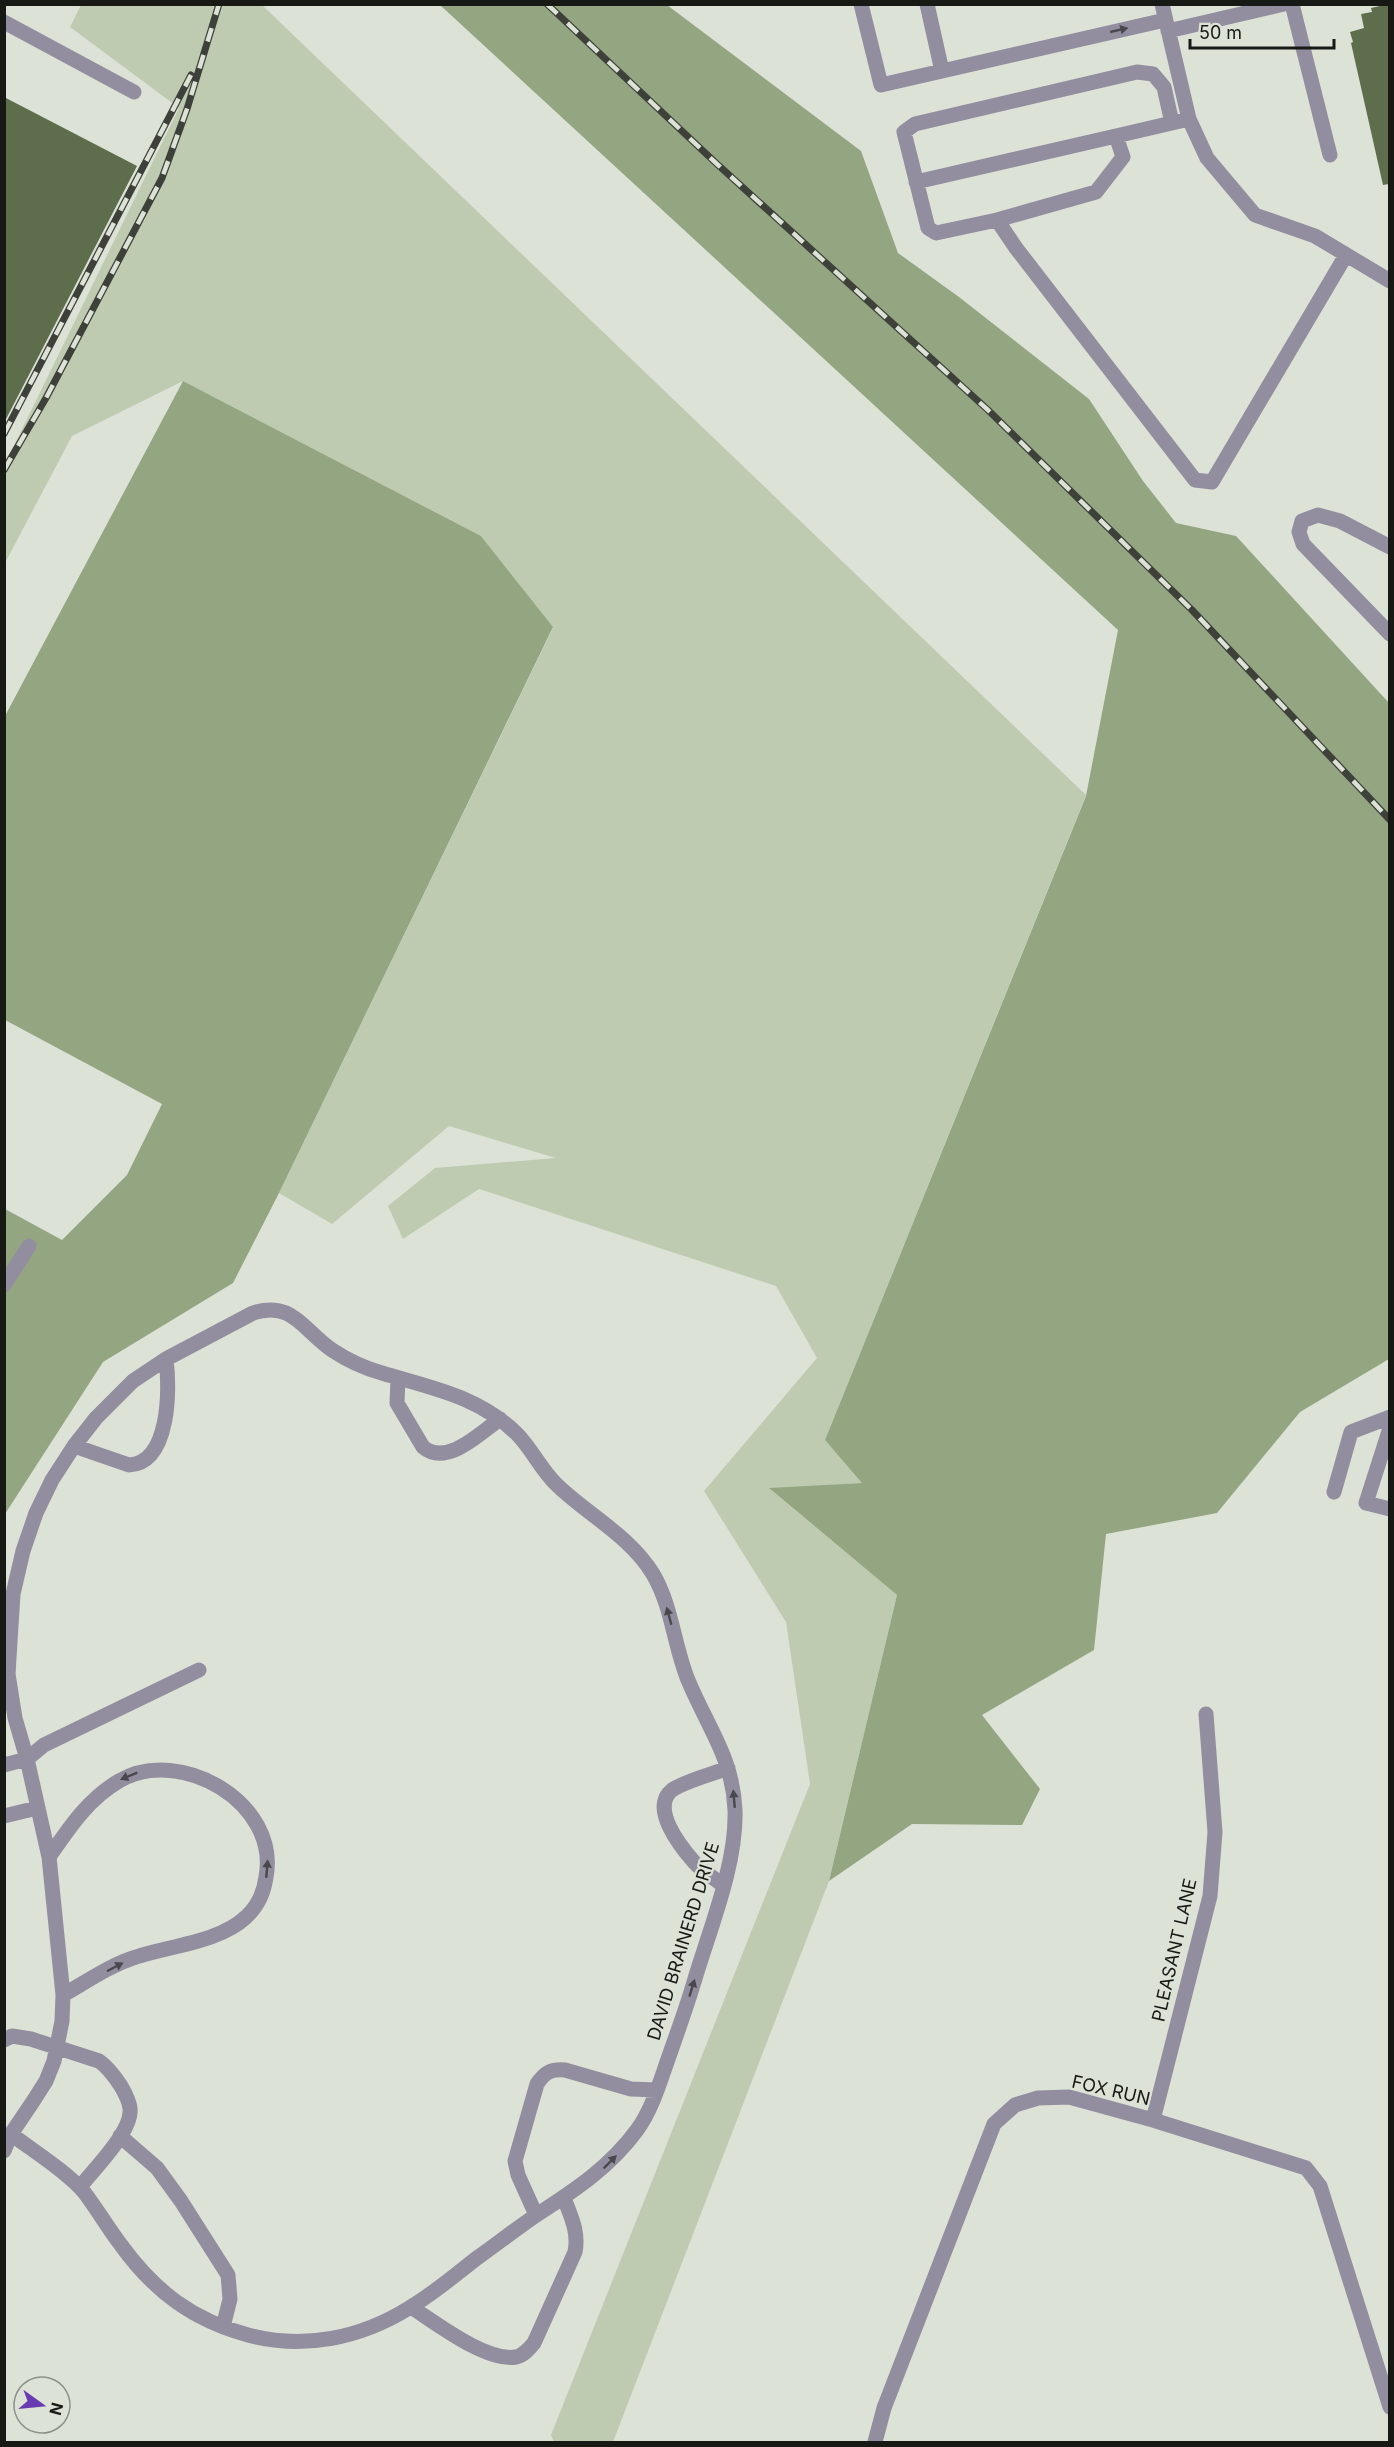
<svg xmlns="http://www.w3.org/2000/svg" width="1394" height="2447" font-family="Inter,sans-serif">
<rect width="100%" height="100%" fill="#dce2d6"/>
<path fill="#becbb0" d="M81 5H262L1086 795 825 1440 863 1483 770 1489 897 1595 829 1881 613 2442H554L551 2435 810 1784 786 1622 704 1491 817 1358 776 1286 479 1189 403 1239 388 1206 435 1168 556 1158 449 1126 332 1224 279 1193 553 628 481 536 183 381 72 436 5 563V464L179 108 70 27Z"/>
<path fill="#94a581" d="M440 5H667L861 151 898 253 959 297 1089 399 1143 481 1176 523 1236 536 1389 703V1359L1300 1412 1217 1513 1106 1534 1094 1650 982 1715 1040 1789 1022 1825 912 1824 829 1881 897 1595 769 1488 862 1483 825 1440 1086 796 1118 630Z
M183 381 481 536 553 627 279 1193 233 1283 103 1362 5 1514V1209L62 1240 127 1175 162 1104 5 1020V716Z"/>
<path fill="#5e6d4b" d="M1389 4V184L1383 185 1351 43 1353 42 1350 32 1364 28 1361 14 1372 12 1371 8Z
M4 97 137 166 4 423Z"/>
<g fill="none" stroke-linecap="round" stroke-linejoin="round">
<path stroke="#938e9f" stroke-width="15" d="M861 4 881 85 1165 20
M927 4 942 71
M1162 4 1189 119 1207 158 1255 215 1315 236 1390 281
M1292 4 1330 155
M4 22 134 92
M1168 31 1284 4
M1189 119 1116 136 1123 157 1096 192 997 220 1016 248 1195 480 1212 482 1346 255
M916 182 1116 136
M997 220 936 233 928 228 904 132 915 124 1137 72 1153 74 1164 87 1172 123
M1390 547 1340 521 1318 515 1302 521 1299 532 1303 544 1390 634
M4 1285 29 1246
M398 1378 397 1403 423 1447C447 1467 480 1433 500 1419
M1390 1428 1366 1503 1390 1509
M74 1446 129 1465C170 1463 170 1389 166 1359
M1334 1492 1351 1432 1390 1417
M4 1765 27 1759 44 1745 199 1670
M4 1816 37 1808
M49 1857C69 1828 88 1799 119 1781 180 1745 280 1803 266 1877 264 1892 257 1907 246 1917 220 1942 169 1946 136 1957 110 1965 86 1982 63 1995
M723 1885C714 1878 702 1871 694 1862 680 1846 650 1808 672 1790 685 1781 713 1774 728 1768
M4 2040 12 2036 31 2039 99 2061C108 2067 115 2077 121 2086 125 2093 129 2100 130 2108 133 2131 94 2169 80 2187
M1153 2120 1210 1896 1215 1832 1206 1714
M120 2136 157 2168 181 2201 228 2275 230 2299 223 2327
M4 2151 11 2134 32 2103 46 2081 54 2061 62 2021 63 1995 49 1857 27 1759 15 1718 8 1674 13 1594 23 1551 36 1513 52 1480 74 1446 96 1418 133 1381 166 1359 253 1313C292 1300 303 1330 332 1350 347 1360 364 1368 382 1373 431 1388 479 1396 517 1434 532 1449 541 1470 557 1485 588 1515 630 1536 653 1574 672 1606 674 1646 688 1680 707 1726 733 1758 735 1810 737 1864 709 1931 694 1982 686 2009 676 2036 667 2062 659 2085 651 2111 637 2130 610 2167 575 2190 538 2214 517 2228 497 2244 477 2258 455 2275 433 2294 409 2308 361 2338 304 2350 248 2335 193 2320 155 2292 121 2245 108 2228 97 2209 84 2192 67 2172 32 2150 11 2134
M536 2215 518 2175 515 2161 537 2084C545 2072 551 2069 565 2070L631 2089 657 2090
M411 2307C436 2323 486 2362 516 2357 524 2355 529 2349 534 2343L575 2252C579 2232 571 2217 564 2198
M875 2442 884 2408 994 2124 1015 2105 1038 2098 1069 2097 1153 2120 1306 2168 1320 2186 1390 2407"/>
<defs>
<path id="rail" d="M547 4 717 164 988 410 1192 610 1390 820
M4 434 191 75
M4 470 46 398 162 178 187 109 219 4"/>
</defs>
<use href="#rail" stroke="#3e413a" stroke-width="7"/>
<use href="#rail" stroke="#dce2d6" stroke-width="4.5" stroke-dasharray="14" stroke-linecap="butt"/>
</g>
<defs><path id="oneway-solid" d="M-6-.8H1V-3.2L6.5 0L1 3.2V.8H-6Z" transform="scale(1.5)"/></defs>
<g fill="#49484c">
<use href="#oneway-solid" transform="translate(1119 30) rotate(-13)"/>
<use href="#oneway-solid" transform="translate(669 1616) rotate(-105)"/>
<use href="#oneway-solid" transform="translate(129 1776) rotate(158)"/>
<use href="#oneway-solid" transform="translate(734 1799) rotate(-95)"/>
<use href="#oneway-solid" transform="translate(267 1869) rotate(-85)"/>
<use href="#oneway-solid" transform="translate(115 1967) rotate(-28)"/>
<use href="#oneway-solid" transform="translate(692 1988) rotate(-73)"/>
<use href="#oneway-solid" transform="translate(610 2162) rotate(-45)"/>
</g>
<g text-anchor="middle" dominant-baseline="central" stroke-width="4.5" stroke-linejoin="round" paint-order="stroke">
<g font-size="18" fill="#171914" stroke="#dce2d6">
<text transform="translate(683 1941) rotate(-73)">DAVID BRAINERD DRIVE</text>
<text transform="translate(1174 1950) rotate(-77)">PLEASANT LANE</text>
<text transform="translate(1111 2090) rotate(13)">FOX RUN</text>
</g>
</g>
<rect width="1394" height="2447" fill="none" stroke="#171914" stroke-width="12"/>
<g transform="translate(42 2405) rotate(105)"><circle r="28" fill="#dce2d6" stroke="#8d9288" stroke-width="1.5"/>
<path d="M0-4.5L10 22L0 15L-10 22Z" fill="#693ab1"/>
<text y="-9" font-size="16" font-weight="bold" text-anchor="middle" fill="#171914">N</text>
</g>
<path d="M1190 39v9h144v-9" fill="none" stroke="#171914" stroke-width="3"/>
<text x="1199" y="39" font-size="18" fill="#171914" stroke="#dce2d6" stroke-width="4.5" paint-order="stroke">50 m</text>
</svg>
